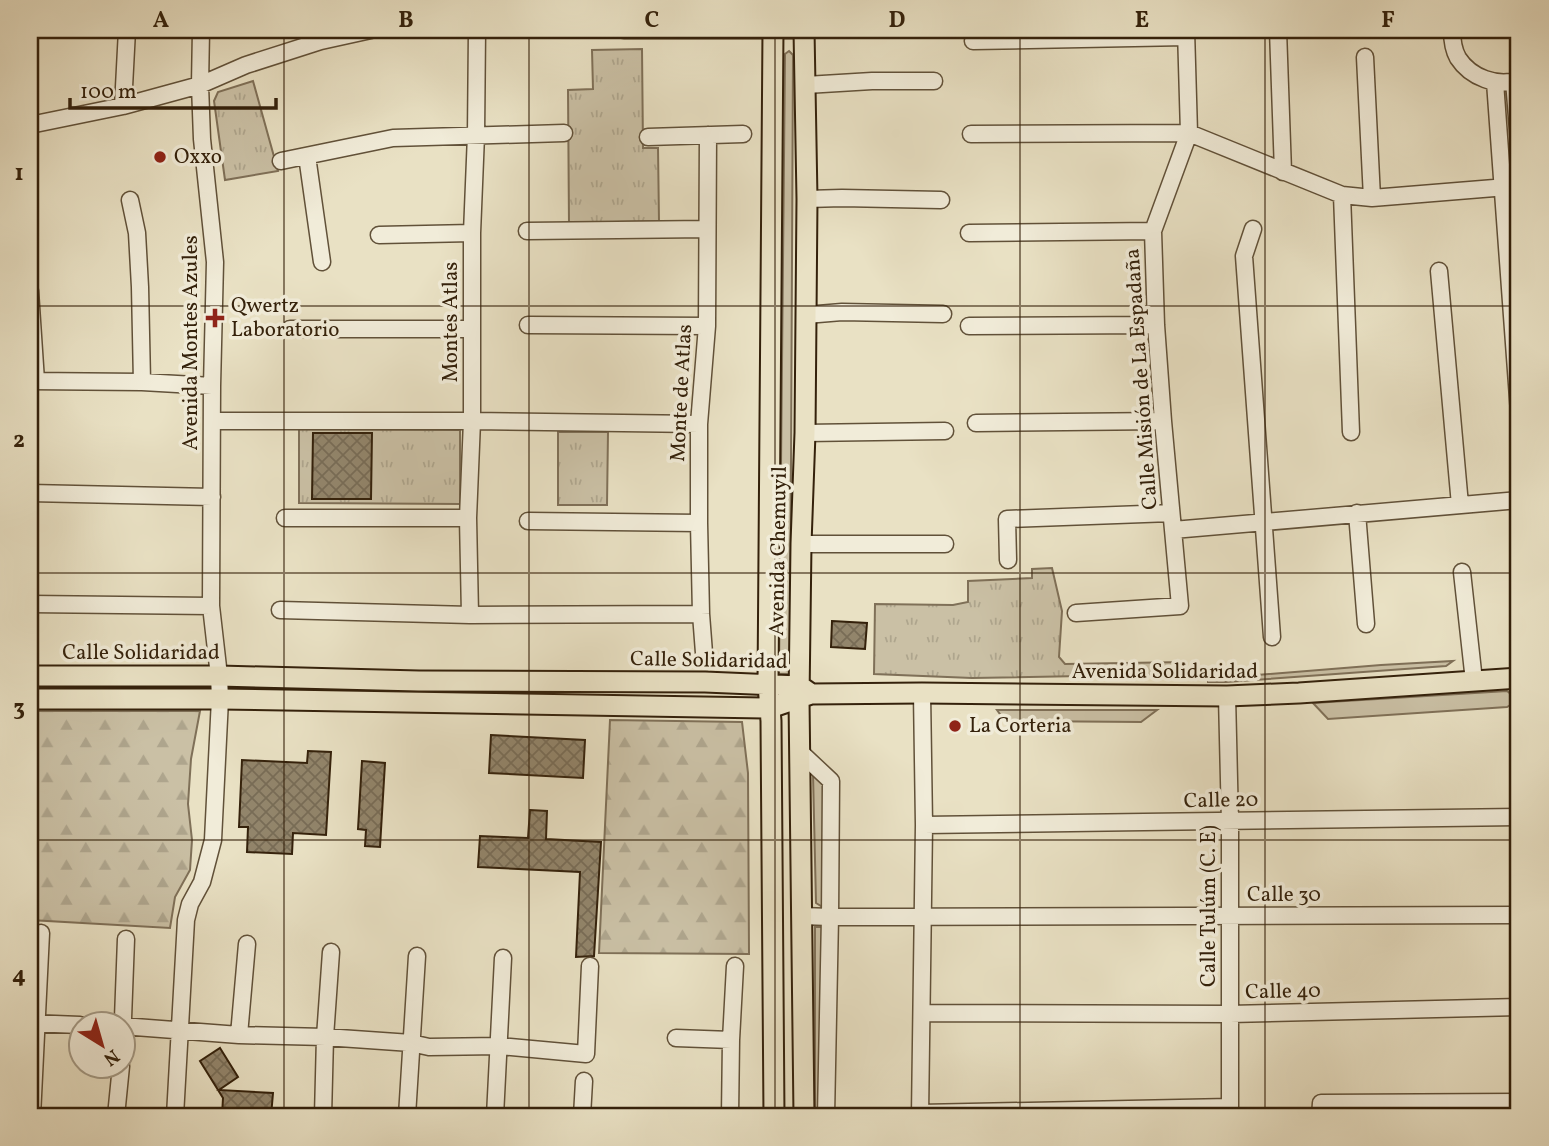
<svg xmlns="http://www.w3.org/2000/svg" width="1549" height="1146" font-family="Vollkorn,serif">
<defs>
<pattern id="forest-firs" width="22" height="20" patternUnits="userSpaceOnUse" patternTransform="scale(1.75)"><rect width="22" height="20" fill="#cac0a5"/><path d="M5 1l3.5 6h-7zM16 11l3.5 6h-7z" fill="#aea58d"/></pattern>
<pattern id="park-tufts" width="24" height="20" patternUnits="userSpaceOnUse" patternTransform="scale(1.75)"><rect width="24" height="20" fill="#cac0a5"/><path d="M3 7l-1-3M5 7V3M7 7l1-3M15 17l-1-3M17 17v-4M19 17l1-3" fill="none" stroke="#aea58d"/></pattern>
<pattern id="building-cross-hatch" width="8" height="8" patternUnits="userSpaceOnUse" patternTransform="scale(1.75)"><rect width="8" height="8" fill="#92856b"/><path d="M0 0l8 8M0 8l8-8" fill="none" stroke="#786c56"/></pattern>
</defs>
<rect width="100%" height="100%" fill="#e9e1c4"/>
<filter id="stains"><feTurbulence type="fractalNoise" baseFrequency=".00286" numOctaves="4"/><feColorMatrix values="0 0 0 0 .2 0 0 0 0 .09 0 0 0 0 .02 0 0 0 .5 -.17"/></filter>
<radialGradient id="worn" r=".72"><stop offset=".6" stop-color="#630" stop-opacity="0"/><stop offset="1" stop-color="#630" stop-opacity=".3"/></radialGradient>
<path fill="#cac0a5" stroke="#7f7058" stroke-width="2" d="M789 51 793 55 790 674H779L785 54Z
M1453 661 1446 666 1226 682H1208V679L1381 665Z
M1507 691 1512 695 1514 699 1512 704 1507 707 1328 719 1313 703Z
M997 710H1157L1141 722 1005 721Z
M813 774 825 787V903L821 906 816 903Z
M815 927H823L819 1116H815Z"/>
<path fill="url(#forest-firs)" stroke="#7f7058" stroke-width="2" d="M30 711H200L191 759 188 804 192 840 190 870 175 897 170 928 30 920Z
M610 720 742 722 748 773 749 954 599 953Z"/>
<path fill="url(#park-tufts)" stroke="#7f7058" stroke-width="2" d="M642 49 643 148H658L659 221 569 223 568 90 593 89 592 50Z
M253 81 278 171 225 180 214 101 218 92Z
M299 429 460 430V504L299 503Z
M558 432H608L607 505H558Z
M1052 568 1062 611 1059 657 1065 664 1184 662 1188 674 972 678 874 674 875 604 953 605 968 602V581L1032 578V569Z"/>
<path fill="url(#building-cross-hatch)" stroke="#34210b" stroke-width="2" d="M313 433H372L371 499H312Z
M832 621 867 623 865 649 831 647Z
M491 735 585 740 583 778 489 773Z
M308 751 331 752 326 835 293 833 292 854 247 852 248 827H239L242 760 307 763Z
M362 761 385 763 380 847 365 846 366 830 358 829Z
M530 810 547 811 546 839 601 842 594 956 576 957 580 872 478 867 480 836 528 838Z
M220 1048 238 1077 219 1090 273 1093 271 1116H222L223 1098 200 1061Z"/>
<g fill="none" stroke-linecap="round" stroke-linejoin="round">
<defs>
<path id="minor" d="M624 30H804
M1278 30 1283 172
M1452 30C1452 39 1453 49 1458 58 1471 78 1497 87 1519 80
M973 41 1186 37
M1365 57 1372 198
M1514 81 1519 142
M1495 82 1519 412
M806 85 872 81H934
M123 106 127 30
M30 125 123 106 200 85 246 65 321 41 371 30
M971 134 1189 133 1342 195 1372 198 1519 186
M648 137 743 134
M307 156 322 262
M281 161 393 138 564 133
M1342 195 1351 432
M807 199 842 198 941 200
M130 200 137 233 140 287 142 382
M1253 229 1244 256 1272 637
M527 231 707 229
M969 233 1153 231
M379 235 472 233
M1439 271 1460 505
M30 291 36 381
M806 315 842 312 943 314
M528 325 707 326
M969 326 1156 325
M290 329H471
M30 381 142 382 212 386
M212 421H472L699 424
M976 423 1163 421
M805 433 945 431
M30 493 212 497
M1357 513 1366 624
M285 518H468
M528 521 699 523
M1173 530 1519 500
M801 544H945
M1008 560 1007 519 1171 513
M1462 572 1474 681
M30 604 211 606
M280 610 470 615 701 614
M1076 613 1180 606 1163 421 1156 325 1153 231 1189 133 1186 30
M470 615 468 518 472 421V233L476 135 477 30
M704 653 701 614 699 523V424L707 326 708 135
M1227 696 1230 822V1116
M799 751 831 781 830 917 826 1116
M924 825 1519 817
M802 916 830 917 1519 915
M922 1013 1230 1014 1519 1007
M30 1023 80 1025
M122 1026 239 1035 325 1037 411 1043 429 1047 499 1046 586 1054 590 966
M239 1035 247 944
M676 1038 731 1040
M122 1045 126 939
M920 1113 1230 1107
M32 1116 41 933
M116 1116 121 1066
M175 1116 186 920 190 904 202 882 213 840 220 699 219 676 211 606 212 386 215 262 202 139 200 85 201 30
M323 1116 325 1037 331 952
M407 1116 417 956
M495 1116 503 958
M582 1116 584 1081
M730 1116 731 1040 735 966
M920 1116 924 825 922 693
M1320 1116 1321 1103 1519 1102"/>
<path id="major" d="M773 30 768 685 771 721 774 1116
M804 30 807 199 805 433 801 544 799 699 804 1116
M30 676H219L419 681 705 682 800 686 810 693
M30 699H220L770 708 811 694 922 693 1227 696 1299 693 1519 678"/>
</defs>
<use href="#minor" stroke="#615139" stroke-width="19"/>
<use href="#major" stroke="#34210b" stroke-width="23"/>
<use href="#minor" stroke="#f1ecd9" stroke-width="16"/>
<use href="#major" stroke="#e9e1c4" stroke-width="19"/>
</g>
<path fill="none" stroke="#34210b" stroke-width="2" stroke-opacity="0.55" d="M284 30V1116M529 30V1116M775 30V1116M1020 30V1116M1265 30V1116M30 306H1519M30 573H1519M30 840H1519"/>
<g fill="#8f2418" stroke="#f1ecd9" stroke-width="2.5">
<circle cx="160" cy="157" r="7"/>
<path d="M211.5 307.5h7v7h7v7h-7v7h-7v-7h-7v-7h7z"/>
<circle cx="955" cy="726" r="7"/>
</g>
<g text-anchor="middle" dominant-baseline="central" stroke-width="7" stroke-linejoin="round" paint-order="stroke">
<g font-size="21" fill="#34210b" stroke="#f1ecd9" text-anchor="start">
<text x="174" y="157">Oxxo</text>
<text x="231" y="306">Qwertz<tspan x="231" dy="24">Laboratorio</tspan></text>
<text x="969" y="726">La Corteria</text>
</g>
<g font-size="21" fill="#34210b" stroke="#f1ecd9">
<text transform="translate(451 322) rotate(-90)">Montes Atlas</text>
<text transform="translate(191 343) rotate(-90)">Avenida Montes Azules</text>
<text transform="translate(1142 379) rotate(-94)">Calle Misión de La Espadaña</text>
<text transform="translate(682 393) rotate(-87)">Monte de Atlas</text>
<text transform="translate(779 551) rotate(-89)">Avenida Chemuyil</text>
<text x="141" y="653">Calle Solidaridad</text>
<text transform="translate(709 661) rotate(1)">Calle Solidaridad</text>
<text x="1165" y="672">Avenida Solidaridad</text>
<text transform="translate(1221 801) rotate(-1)">Calle 20</text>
<text x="1284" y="895">Calle 30</text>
<text transform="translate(1209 906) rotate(-90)">Calle Tulúm (C. E)</text>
<text transform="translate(1283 992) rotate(-1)">Calle 40</text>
</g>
</g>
<rect width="1549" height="1146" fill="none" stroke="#e9e1c4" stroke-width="77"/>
<g transform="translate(102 1045) rotate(143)"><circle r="33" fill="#f1ecd9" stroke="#a59b87" stroke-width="2"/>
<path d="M0-5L12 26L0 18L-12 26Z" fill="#8f2418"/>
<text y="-10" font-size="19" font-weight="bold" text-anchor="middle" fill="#34210b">N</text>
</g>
<path d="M70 98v10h206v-10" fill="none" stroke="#34210b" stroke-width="3.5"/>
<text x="80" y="98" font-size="21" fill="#34210b" stroke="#f1ecd9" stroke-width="5" paint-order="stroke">100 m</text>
<rect x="38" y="38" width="1472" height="1070" fill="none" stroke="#34210b" stroke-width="2.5"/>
<g font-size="23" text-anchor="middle" font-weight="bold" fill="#34210b">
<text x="161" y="27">A</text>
<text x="406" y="27">B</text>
<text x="652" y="27">C</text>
<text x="897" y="27">D</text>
<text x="1142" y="27">E</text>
<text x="1388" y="27">F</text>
<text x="19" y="180">1</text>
<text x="19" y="447">2</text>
<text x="19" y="715">3</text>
<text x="19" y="982">4</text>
</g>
<rect width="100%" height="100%" filter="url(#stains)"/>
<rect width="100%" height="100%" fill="url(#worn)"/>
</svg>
